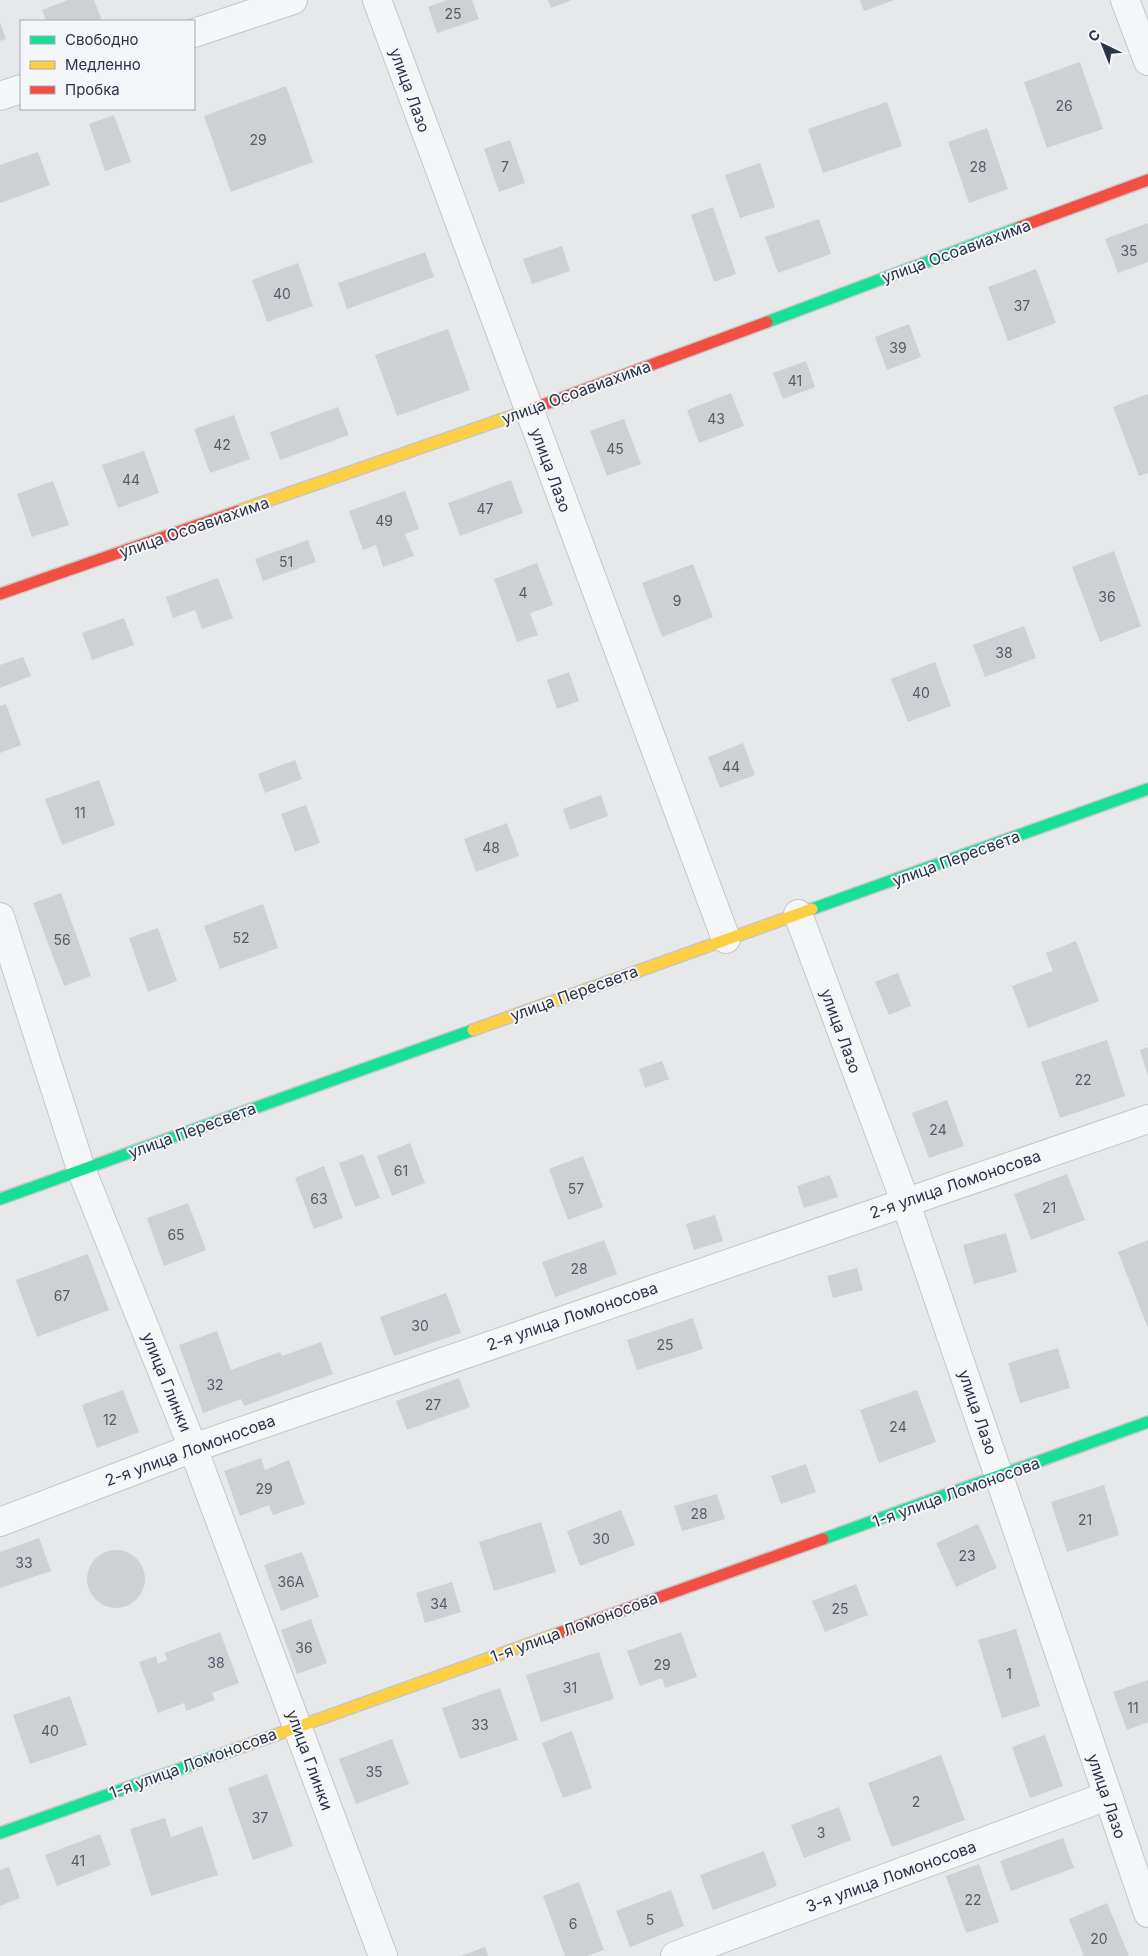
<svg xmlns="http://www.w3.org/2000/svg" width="1148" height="1956" font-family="Inter,sans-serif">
<rect width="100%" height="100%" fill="#e6e8ea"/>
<path fill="#ced0d3" d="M68 0H94L102 21H46L42 10Z
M447 0H472L479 19 437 33 428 7Z
M548 0H572L551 8Z
M860 0H894L864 11Z
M0 22 6 39 0 41Z
M1080 62 1103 129 1047 148 1024 82Z
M286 86 313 162 231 192 204 116Z
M887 102 902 146 823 173 808 129Z
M114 115 131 162 105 171 89 124Z
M987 128 1008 189 969 203 948 142Z
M510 140 525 183 499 192 484 149Z
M38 152 50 185 0 203V165Z
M760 163 775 207 740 218 725 175Z
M713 207 736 274 714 282 691 215Z
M819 219 831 254 778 273 765 237Z
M1148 223V262L1118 273 1105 239Z
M562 246 570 271 532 284 523 259Z
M425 252 434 277 347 309 338 283Z
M298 263 313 306 267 322 252 280Z
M1036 269 1056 323 1008 341 988 287Z
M909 324 921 357 887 370 875 337Z
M448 329 470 390 397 416 375 355Z
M806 361 815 387 783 399 773 373Z
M731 393 744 426 699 443 687 410Z
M1148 394V473L1139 476 1113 407Z
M338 407 349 435 280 460 270 432Z
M234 415 250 459 210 473 194 429Z
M624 419 641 464 607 476 590 431Z
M144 451 159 493 118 508 102 465Z
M511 480 523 513 460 536 448 503Z
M53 481 69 525 32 537 17 494Z
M405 491 419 529 405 534 414 556 383 567 376 545 363 550 349 511Z
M308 540 316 562 263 581 255 559Z
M1114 551 1141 626 1100 642 1072 567Z
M537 563 553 605 530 613 538 635 517 642 494 579Z
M693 564 713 617 662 637 642 583Z
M218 578 233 618 202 629 195 610 173 618 166 597Z
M124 618 134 645 92 660 82 633Z
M1024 626 1036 658 985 677 973 645Z
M23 657 31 676 0 688V665Z
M935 662 951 706 908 722 891 679Z
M569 672 579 701 557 709 547 680Z
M6 704 21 745 0 753V706Z
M743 743 755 775 720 788 708 757Z
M295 760 302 779 265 793 258 774Z
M99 780 115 825 62 845 45 799Z
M601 795 608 816 570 830 563 809Z
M306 805 320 843 295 852 281 814Z
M507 823 519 856 476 872 464 839Z
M61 893 91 976 64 986 33 903Z
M263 904 278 948 220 969 204 926Z
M158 928 177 981 148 992 129 938Z
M1076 941 1099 1001 1028 1028 1012 986 1053 971 1046 953Z
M898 973 911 1006 889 1015 875 982Z
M1107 1040 1125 1096 1060 1118 1041 1062Z
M1148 1047V1076L1140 1050Z
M662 1061 669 1079 645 1088 639 1069Z
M947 1100 964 1146 929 1158 912 1113Z
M410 1143 425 1183 392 1196 377 1156Z
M363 1154 380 1198 355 1207 339 1163Z
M583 1156 603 1207 568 1220 549 1169Z
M324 1166 343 1218 314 1229 295 1178Z
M1067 1174 1085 1220 1031 1240 1014 1194Z
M830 1175 838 1197 804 1208 797 1186Z
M188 1203 206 1250 164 1266 147 1218Z
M715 1215 723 1241 694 1250 686 1224Z
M1006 1233 1017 1272 974 1284 963 1245Z
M604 1240 617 1274 555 1297 542 1262Z
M1148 1240V1328L1118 1252Z
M88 1254 109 1310 37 1337 16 1280Z
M857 1268 863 1290 833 1298 827 1276Z
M446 1293 461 1333 394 1356 380 1317Z
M693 1318 703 1349 637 1370 627 1340Z
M217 1331 231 1370 280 1352 282 1356 321 1342 333 1374 244 1406 241 1399 203 1413 179 1345Z
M1058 1348 1070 1388 1020 1403 1008 1363Z
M459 1378 470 1407 407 1430 396 1401Z
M123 1390 139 1432 97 1448 82 1405Z
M917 1390 936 1442 879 1463 860 1410Z
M261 1458 265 1470 289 1460 305 1504 273 1515 269 1505 240 1516 224 1471Z
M806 1464 816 1492 781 1504 771 1476Z
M1104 1485 1119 1535 1067 1552 1051 1502Z
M717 1494 725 1519 682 1531 674 1506Z
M621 1510 635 1545 580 1566 567 1531Z
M541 1522 556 1572 494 1591 479 1542Z
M978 1524 997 1568 956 1587 936 1543Z
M39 1538 51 1571 0 1588V1552Z
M87 1579a29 29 0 1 1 58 0a29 29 0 1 1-58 0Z
M302 1552 319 1597 281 1611 264 1565Z
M452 1582 461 1612 425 1623 416 1593Z
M856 1584 868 1615 825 1632 812 1601Z
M311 1619 327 1663 297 1674 281 1630Z
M1016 1629 1040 1706 1002 1718 978 1640Z
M220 1632 239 1683 212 1693 215 1700 186 1711 184 1703 158 1713 139 1662 156 1656 158 1664 167 1660 165 1653Z
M681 1632 697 1677 665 1688 662 1678 640 1686 627 1651Z
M599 1652 614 1699 541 1722 526 1675Z
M1148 1680V1722L1127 1730 1113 1692Z
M500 1688 518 1740 460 1759 442 1708Z
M70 1696 87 1745 30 1764 13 1715Z
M572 1731 592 1788 563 1798 542 1743Z
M1045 1735 1063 1786 1030 1798 1012 1747Z
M392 1739 409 1784 356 1804 339 1759Z
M941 1755 965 1820 892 1847 868 1783Z
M267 1774 293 1846 253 1860 228 1788Z
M839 1807 851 1840 804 1858 791 1825Z
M165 1818 171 1837 202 1826 218 1875 151 1896 130 1829Z
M100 1834 111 1865 57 1886 45 1855Z
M1063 1838 1074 1868 1011 1891 1000 1861Z
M764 1851 777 1886 713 1910 700 1875Z
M979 1864 999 1922 966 1933 946 1876Z
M9 1867 20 1898 0 1906V1870Z
M579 1882 604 1950 587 1956H565L543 1896Z
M671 1890 684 1926 630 1947 616 1911Z
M1107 1903 1129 1956H1084L1069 1919Z
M485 1947 488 1956H461Z"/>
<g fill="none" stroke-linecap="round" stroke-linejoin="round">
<defs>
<path id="street" d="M377 0 726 939
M1125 0 1148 61
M194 33 293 0
M0 96 21 89
M798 914 905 1201 1148 1913
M0 917 81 1169 193 1448 383 1956
M0 1522 193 1448 1148 1119
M675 1956 1107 1796"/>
<path id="fast" d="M767 322 1020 227
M812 909 1148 789
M0 1199 473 1030
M823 1539 1148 1422
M0 1833 239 1748"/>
<path id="slow" d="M238 511 532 409
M473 1030 812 909
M239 1748 559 1633"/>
<path id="jam" d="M1020 227 1148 180
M532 409 767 322
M0 594 238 511
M559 1633 823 1539"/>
</defs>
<use href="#street" stroke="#c4c6c8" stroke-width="30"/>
<use href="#fast" stroke="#c4c6c8" stroke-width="14"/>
<use href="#slow" stroke="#c4c6c8" stroke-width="14"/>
<use href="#jam" stroke="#c4c6c8" stroke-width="14"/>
<use href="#street" stroke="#f5f6f7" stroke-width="28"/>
<use href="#fast" stroke="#16e098" stroke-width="11"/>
<use href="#slow" stroke="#ffcf43" stroke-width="11"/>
<use href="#jam" stroke="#f24e42" stroke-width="11"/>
</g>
<g text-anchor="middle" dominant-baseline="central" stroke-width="4" stroke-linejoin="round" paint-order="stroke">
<g font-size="14" fill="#545c69">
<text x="453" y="13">25</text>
<text x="1064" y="105">26</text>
<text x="258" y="139">29</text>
<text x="505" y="166">7</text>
<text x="978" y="166">28</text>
<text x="1129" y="250">35</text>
<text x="282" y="293">40</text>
<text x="1022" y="305">37</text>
<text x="898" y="347">39</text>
<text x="795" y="380">41</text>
<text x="716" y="418">43</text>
<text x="222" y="444">42</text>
<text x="615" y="448">45</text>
<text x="131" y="479">44</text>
<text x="485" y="508">47</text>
<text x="384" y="520">49</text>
<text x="286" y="561">51</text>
<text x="523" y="592">4</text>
<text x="1107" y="596">36</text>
<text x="677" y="600">9</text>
<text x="1004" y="652">38</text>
<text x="921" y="692">40</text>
<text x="731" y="766">44</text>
<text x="80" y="812">11</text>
<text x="491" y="847">48</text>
<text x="241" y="937">52</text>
<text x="62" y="939">56</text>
<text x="1083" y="1079">22</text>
<text x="938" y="1129">24</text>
<text x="401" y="1170">61</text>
<text x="576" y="1188">57</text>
<text x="319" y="1198">63</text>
<text x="1049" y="1207">21</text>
<text x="176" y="1234">65</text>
<text x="579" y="1268">28</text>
<text x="62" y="1295">67</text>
<text x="420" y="1325">30</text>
<text x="665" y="1344">25</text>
<text x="215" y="1384">32</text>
<text x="433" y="1404">27</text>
<text x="110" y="1419">12</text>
<text x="898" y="1426">24</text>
<text x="264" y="1488">29</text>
<text x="699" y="1513">28</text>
<text x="1085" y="1519">21</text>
<text x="601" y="1538">30</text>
<text x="967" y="1555">23</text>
<text x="24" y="1562">33</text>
<text x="291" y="1581">36А</text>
<text x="439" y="1603">34</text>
<text x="840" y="1608">25</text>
<text x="304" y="1647">36</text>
<text x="216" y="1662">38</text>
<text x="662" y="1664">29</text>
<text x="1009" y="1673">1</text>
<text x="570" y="1687">31</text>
<text x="1133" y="1707">11</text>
<text x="480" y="1724">33</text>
<text x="50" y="1730">40</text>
<text x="374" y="1771">35</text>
<text x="916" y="1801">2</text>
<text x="260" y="1817">37</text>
<text x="821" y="1832">3</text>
<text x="78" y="1860">41</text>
<text x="973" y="1899">22</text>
<text x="650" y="1919">5</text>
<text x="573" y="1923">6</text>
<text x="1099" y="1938">20</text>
</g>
<g font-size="16" fill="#2b3445" stroke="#f4f6f9">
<text transform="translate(410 90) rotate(70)">улица Лазо</text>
<text transform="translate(956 251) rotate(-20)">улица Осоавиахима</text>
<text transform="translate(576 392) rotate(-20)">улица Осоавиахима</text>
<text transform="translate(551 470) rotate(70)">улица Лазо</text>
<text transform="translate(194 527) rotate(-19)">улица Осоавиахима</text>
<text transform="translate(956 858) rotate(-20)">улица Пересвета</text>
<text transform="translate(574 993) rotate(-20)">улица Пересвета</text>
<text transform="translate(841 1031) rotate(70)">улица Лазо</text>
<text transform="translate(192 1130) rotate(-20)">улица Пересвета</text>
<text transform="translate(955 1184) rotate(-19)">2-я улица Ломоносова</text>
<text transform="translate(572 1316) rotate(-19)">2-я улица Ломоносова</text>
<text transform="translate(167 1382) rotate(68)">улица Глинки</text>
<text transform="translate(978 1412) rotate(71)">улица Лазо</text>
<text transform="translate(190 1450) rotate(-20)">2-я улица Ломоносова</text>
<text transform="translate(956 1492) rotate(-20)">1-я улица Ломоносова</text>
<text transform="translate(574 1627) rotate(-20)">1-я улица Ломоносова</text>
<text transform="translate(310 1760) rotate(70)">улица Глинки</text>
<text transform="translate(193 1763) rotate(-20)">1-я улица Ломоносова</text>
<text transform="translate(1107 1796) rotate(71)">улица Лазо</text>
<text transform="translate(891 1876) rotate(-20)">3-я улица Ломоносова</text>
</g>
</g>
<rect x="20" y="20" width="175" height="90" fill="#f4f6f9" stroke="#a4a8b1"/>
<rect x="30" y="36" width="25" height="8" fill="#16e098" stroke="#a4a8b1"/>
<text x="65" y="45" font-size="15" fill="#2b3445">Свободно</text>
<rect x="30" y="61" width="25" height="8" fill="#ffcf43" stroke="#a4a8b1"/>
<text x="65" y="70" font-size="15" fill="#2b3445">Медленно</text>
<rect x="30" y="86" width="25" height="8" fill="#f24e42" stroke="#a4a8b1"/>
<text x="65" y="95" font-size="15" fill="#2b3445">Пробка</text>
<g transform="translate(1103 45) rotate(317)" stroke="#f4f6f9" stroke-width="4" paint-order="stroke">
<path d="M0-4L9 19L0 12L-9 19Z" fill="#2b3445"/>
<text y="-8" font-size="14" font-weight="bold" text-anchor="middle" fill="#2b3445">С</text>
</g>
</svg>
